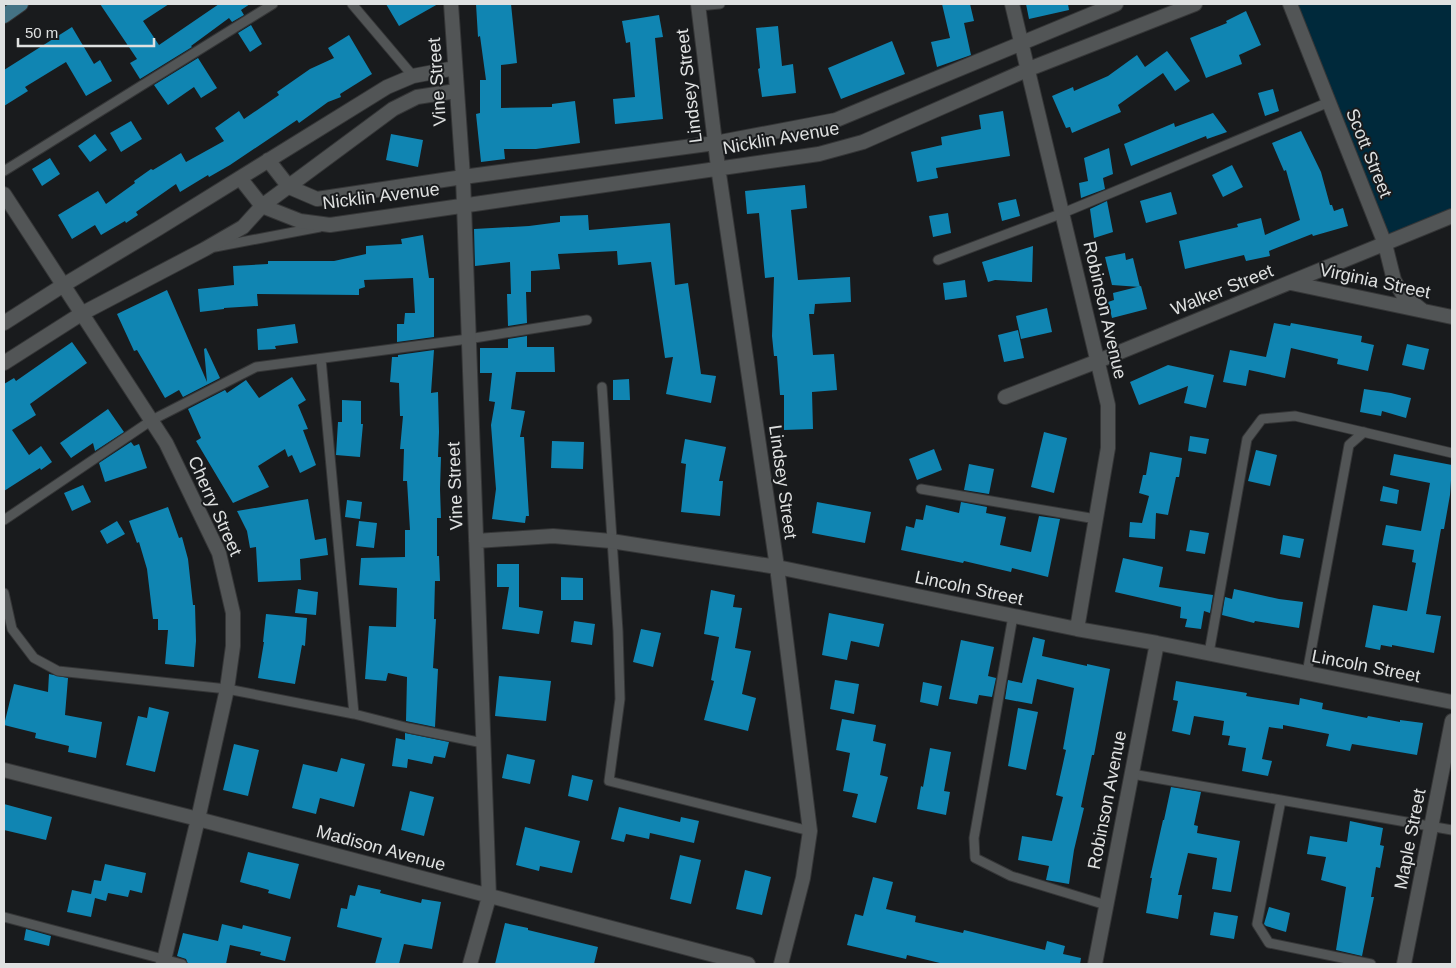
<svg xmlns="http://www.w3.org/2000/svg" width="1456" height="968" font-family="Helvetica,sans-serif">
<rect width="100%" height="100%" fill="#191b1d"/>
<path fill="#00293b" d="M1290 4H1452V216L1385 244Z"/>
<path fill="#1085b2" d="M100 4H169L143 21 159 45 219 4H250L241 10 244 15 232 22 229 18 191 46 192 47 140 79 130 63 137 59Z
M386 4H438L399 26Z
M476 4H511L517 63 501 65V108L552 107V104L575 101 580 143 536 149H504L505 159 481 162 476 114 480 113V80H486L480 36 478 37Z
M942 4H970L974 21 964 23 971 55 937 67 931 42 950 38Z
M1026 4H1068L1069 10 1029 19Z
M1246 11 1261 45 1239 55 1242 64 1206 78 1190 38 1227 23 1226 21Z
M659 15 663 37 655 38 663 119 615 124 613 99 635 97 630 42 626 43 622 21Z
M251 25 262 44 250 52 238 33Z
M778 26 782 66 793 64 796 93 762 97 758 69 760 68 756 28Z
M72 27 94 64 100 60 112 81 86 96 66 62 25 87 28 91 4 106V70Z
M349 35 372 74 340 94 341 97 328 102 299 123 297 120 230 165 209 177 208 175 180 192 176 184 136 212 138 215 126 223 125 221 101 235 95 225 72 239 58 215 98 191 106 204 135 183 134 181 151 169 153 170 181 153 186 162 224 141 215 128 239 111 244 119 279 95 277 92 310 69 334 58 328 48Z
M892 41 905 74 841 99 828 68Z
M1167 51 1190 81 1175 91 1163 73 1118 105 1121 112 1072 133 1070 127 1066 128 1052 96 1073 87 1074 91 1108 76 1137 55 1145 67Z
M198 58 217 88 201 98 194 87 168 105 154 85Z
M1273 89 1279 111 1265 116 1258 93Z
M1003 111 1010 156 936 168 938 178 917 182 911 152 942 145 941 137 981 129 979 115Z
M1213 113 1227 132 1207 139 1206 136 1131 166 1124 144 1174 123 1175 127Z
M131 121 142 139 121 152 110 133Z
M1301 131 1321 172 1330 205H1332L1334 211 1343 208 1348 226 1313 236 1312 234 1269 251 1270 256 1246 261 1244 255 1185 269 1179 241 1238 227 1237 224 1261 218 1265 235 1300 220 1286 170 1284 171 1272 143Z
M95 134 107 150 90 162 78 146Z
M391 134 423 140 418 167 386 160Z
M1109 148 1113 174 1103 178 1105 189 1081 198 1079 183 1088 181 1084 158Z
M50 158 60 174 42 186 32 169Z
M1232 165 1243 187 1223 197 1212 175Z
M805 185 807 208 791 210 798 280 850 277 851 302 815 304 814 314H809L813 355 834 354 837 390 812 392 813 429 784 430V395H780L777 356H774L772 336 774 277 765 278 759 213 747 214 745 191Z
M1171 192 1177 214 1146 223 1140 201Z
M1016 199 1020 216 1002 221 998 203Z
M1107 201 1113 232 1094 238 1090 209Z
M948 213 951 233 933 237 929 216Z
M588 215 589 230 670 223 675 285 688 283 701 374 716 376 711 403 666 394 673 357 665 358 651 262 618 265 617 251 558 254 560 269 531 271V292H526L527 323 508 326 507 294H511L510 262 475 266 474 229 529 226 560 222V216Z
M423 235 429 278H434V337L397 342V324H404L405 313H415L413 278 364 280 365 287 359 289V295L257 294 258 306 224 308V309L200 312 198 289 234 285 233 266 268 264V261H334L366 254V246L402 244 401 239Z
M1033 246 1032 282 995 280 988 282 982 262Z
M1125 253 1126 260 1133 258 1140 287 1112 285 1105 257Z
M965 280 967 297 945 300 943 283Z
M1141 286 1147 309 1112 318 1108 302 1114 300 1113 293Z
M167 290 207 382 204 349 206 348 220 378 183 397 179 390 165 398 137 350 134 351 117 314Z
M1047 308 1052 332 1021 339 1016 316Z
M1274 323 1290 326 1291 323 1362 336 1361 342 1374 345 1368 371 1337 364 1338 359 1291 348 1285 378 1249 370 1246 386 1223 382 1230 350 1266 357Z
M295 324 298 343 275 346 276 349 258 350 257 329Z
M1018 330 1024 358 1004 362 998 335Z
M527 336V347H554L555 372H516L511 409 525 411 520 437H524L529 516H526L525 523 492 519 496 489 491 425 495 402 489 401 492 373H480V348H508V339Z
M72 342 87 363 30 404 36 415 12 430 29 455 41 446 52 462 41 470 40 468 4 491V384L14 378 16 381Z
M1407 344 1429 349 1424 370 1402 365Z
M434 350 431 393 438 392 439 432 438 457H441L440 489 441 518H437V556H439L440 581H435L434 619H436L433 668 438 669 435 727 406 721 407 677 388 673 386 681 365 679 369 626 396 627 397 588 359 585 361 558 405 557V530H410L407 481H403L404 449H400L403 416H400L399 383 390 382 392 357H398V355Z
M1168 365 1214 375 1206 408 1184 403 1188 386 1139 405 1130 382Z
M292 377 306 400 298 405 308 429 303 430 316 465 300 473 292 455 288 457 285 449 258 466 269 487 233 503 196 441 201 438 188 409 225 390 227 393 246 380 259 398Z
M629 379 630 400H613V380Z
M1364 389 1391 393 1411 398 1406 418 1382 411 1381 416 1360 412Z
M342 400 361 401V424H363L360 457 336 455 338 422H342Z
M108 409 124 432 95 451 93 443 71 458 60 443Z
M1044 432 1067 438 1054 493 1031 487Z
M1190 436 1209 439 1206 454 1188 451Z
M685 439 726 447 719 481H723L720 516 681 512 686 464 681 463Z
M552 441 584 442 583 469 551 468Z
M131 442 134 446 139 444 147 468 105 482 99 463Z
M934 449 942 470 917 480 909 459Z
M1256 450 1277 455 1270 486 1248 481Z
M1150 452 1182 458 1179 477H1176L1168 515 1156 513 1155 539 1129 537 1130 522 1142 523 1149 496 1139 493 1143 475H1146Z
M1394 454 1452 465 1450 495 1444 529H1441L1426 614 1441 616 1434 653 1392 645V647L1381 645 1380 650 1365 647 1373 605 1407 611 1416 563 1412 562 1414 550 1382 545 1386 525 1421 531 1430 483 1390 475Z
M969 464 994 469 989 494 964 490Z
M83 485 91 502 72 511 64 493Z
M1383 486 1399 490 1397 504 1380 501Z
M308 499 315 540 326 538 328 555 300 559 301 580 258 582 256 547 250 548 247 531 237 511Z
M347 500 362 502 360 519 345 517Z
M817 502 871 512 865 543 812 533Z
M961 502 987 507 986 513 1006 517 1000 545 1031 552 1039 516 1060 519 1048 577 1012 568 1011 572 964 561 963 563 901 550 906 526 914 528 916 519 923 520 926 505 959 513Z
M168 507 179 538 182 537 188 559 193 605H195L196 641 194 667 165 664 168 630H158V619H153L147 569 139 542 137 543 129 521Z
M117 521 125 534 107 544 100 531Z
M359 521 377 523 374 548 356 546Z
M1190 530 1209 533 1205 554 1186 551Z
M1283 535 1304 539 1300 558 1280 554Z
M1123 558 1163 567 1159 587 1213 595 1210 613 1204 611 1201 629 1185 627 1187 619 1180 618 1181 607 1115 592Z
M497 564H519V607L543 611 539 634 502 629 509 587H497Z
M561 577 583 578V600H561Z
M298 589 318 592 316 615 295 613Z
M1234 589 1279 599 1303 602 1299 628 1255 621 1254 623 1222 615 1225 597 1232 599Z
M711 590 735 595 733 607 742 608 735 648 751 651 742 694 756 698 748 731 704 720 714 681 711 680 719 637 704 634Z
M829 613 884 624 879 647 851 641 847 660 822 655Z
M266 614 307 618 305 646 302 645 295 684 258 678 264 642H263Z
M574 621 595 624 592 645 571 642Z
M641 629 661 633 653 667 633 662Z
M1033 637 1045 640 1042 656 1087 666V664L1110 669 1094 755H1092L1081 807 1084 808 1074 850 1069 884 1046 880 1049 866 1018 860 1022 836 1052 841 1063 797 1056 795 1066 750 1063 749 1074 688 1037 679 1032 704 1005 699 1008 680 1022 683Z
M961 640 994 647 988 676 996 678 992 697 979 695 977 704 949 699Z
M49 674 68 678 65 715 102 722 96 758 68 752 69 746 35 738 36 733 4 725 14 684 48 692Z
M499 676 551 681 546 721 495 716Z
M835 680 859 684 854 714 830 709Z
M1176 681 1247 693 1246 696 1299 705 1300 698 1323 703 1322 709 1367 718 1368 716 1400 722V720L1423 723 1417 755 1352 744 1350 751 1326 746 1329 734 1283 725V729L1269 727 1262 759 1272 761 1268 776 1242 771 1246 748 1228 745 1230 736 1222 735 1224 721 1194 716 1190 735 1172 731 1178 701 1173 700Z
M923 682 942 686 938 706 920 702Z
M149 707 169 712 155 772 126 765 138 716 147 718Z
M1018 708 1038 712 1026 770 1008 766Z
M842 719 876 725 873 741 886 744 880 775 888 777 876 823 852 817 858 794 843 791 850 753 836 750Z
M405 733 449 742 445 758 434 756 432 764 408 759 407 768 392 766 396 738 405 740Z
M234 744 259 750 248 796 223 790Z
M930 748 951 752 944 791 950 792 946 815 917 809 921 786 923 787Z
M507 754 535 760 530 784 502 778Z
M341 758 365 764 354 807 320 798 316 814 292 808 303 764 337 772Z
M572 775 593 780 588 801 568 796Z
M1171 787 1201 792 1194 825 1198 826 1197 833 1240 841 1231 892 1212 889 1217 858 1188 853 1178 895H1182L1178 919 1146 913 1152 878H1150L1163 820H1164Z
M410 791 434 797 424 836 401 830Z
M4 804 52 817 46 840 4 830Z
M619 807 680 822 681 817 699 821 694 843 650 833 649 839 626 834 624 842 611 839Z
M1350 821 1383 828 1380 845 1384 846 1380 868 1376 867 1371 897H1374L1362 956 1336 950 1346 887 1321 880 1326 857 1307 854 1310 836 1347 842Z
M525 827 580 841 572 873 540 866 539 871 516 865Z
M248 852 299 864 290 899 268 893 269 890 240 882Z
M680 855 701 860 691 904 670 899Z
M105 864 146 873 142 893 130 890 128 897 108 893 106 901 95 898 91 917 67 912 72 890 91 894 94 880 101 881Z
M745 870 771 877 762 915 736 909Z
M873 877 893 882 886 909 916 916 915 922 963 933 964 930 1045 950 1047 941 1065 946 1063 954 1081 958 1080 964H944L907 955 906 959 847 945 855 914 863 916Z
M358 885 381 890 380 893 421 903 422 899 441 902 432 949 404 944 399 964H375L382 938 337 927 341 908 347 909 350 895 355 896Z
M1269 907 1290 913 1286 932 1266 926 1264 924Z
M1214 912 1238 916 1234 939 1210 935Z
M505 923 528 928V930L598 947 594 964H495Z
M222 924 242 929 243 925 291 937 285 961 260 955 261 952 230 945 226 964H188L186 959 177 956 183 933 218 941Z
M26 929 51 936 49 946 24 940Z"/>
<g fill="none" stroke-linecap="round" stroke-linejoin="round">
<defs>
<path id="service" d="M352 4 413 76
M698 6 720 4
M4 171 273 4
M215 247 320 227
M938 260 1063 213 1329 102
M321 359 354 714
M602 387 618 631 620 699 609 781 810 831
M921 489 1096 519
M4 520 152 420 256 367 468 339 587 320
M4 593 12 629 34 658 58 671 227 689 354 714 409 728 483 743
M1013 616 974 838 975 858 1011 876 1106 905
M1209 653 1247 439 1262 419 1295 416 1452 453
M1307 673 1349 445 1364 432
M1132 774 1452 830
M1281 800 1257 924 1269 943 1371 964
M4 917 182 964"/>
<path id="minor" d="M451 4 463 177 489 897 470 964
M698 4 718 167 777 567 810 831 803 878 781 964
M1012 4 1108 405V448L1077 629
M1290 4 1385 244 1394 280 1403 295 1422 310
M268 160 289 187 317 199 463 177 715 143 836 120 1116 4
M240 178 262 206 300 221 330 225 819 154 863 142 1029 69 1195 4
M4 194 166 443 219 553 233 613V646L227 689 198 819 163 964
M1291 283 1452 317
M4 323 62 286 159 228 387 87 413 76 455 68
M4 363 81 314 205 249 243 227 262 206 393 109 417 97 456 91
M1005 397 1098 361 1452 216
M476 541 553 536 611 541 777 567 1077 629 1157 643 1452 702
M4 770 198 819 748 964
M1095 964 1157 643
M1404 964 1452 721"/>
<path id="secondary" d="M4 16 21 4"/>
</defs>
<use href="#service" stroke="#353637" stroke-width="11"/>
<use href="#minor" stroke="#353637" stroke-width="16"/>
<use href="#secondary" stroke="#353637" stroke-width="16"/>
<use href="#service" stroke="#525556" stroke-width="9"/>
<use href="#minor" stroke="#525556" stroke-width="14"/>
<use href="#secondary" stroke="#447385" stroke-width="14"/>
</g>
<g text-anchor="middle" dominant-baseline="central" stroke-width="4" stroke-linejoin="round" paint-order="stroke">
<g font-size="18" fill="#dfe1e1" stroke="#191b1d">
<text transform="translate(437 82) rotate(-94)">Vine Street</text>
<text transform="translate(689 86) rotate(-97)">Lindsey Street</text>
<text transform="translate(781 138) rotate(-10)">Nicklin Avenue</text>
<text transform="translate(1369 153) rotate(68)">Scott Street</text>
<text transform="translate(381 196) rotate(-7)">Nicklin Avenue</text>
<text transform="translate(1375 281) rotate(12)">Virginia Street</text>
<text transform="translate(1222 290) rotate(-22)">Walker Street</text>
<text transform="translate(1105 310) rotate(77)">Robinson Avenue</text>
<text transform="translate(783 482) rotate(82)">Lindsey Street</text>
<text transform="translate(455 486) rotate(-92)">Vine Street</text>
<text transform="translate(215 506) rotate(66)">Cherry Street</text>
<text transform="translate(969 588) rotate(12)">Lincoln Street</text>
<text transform="translate(1366 666) rotate(11)">Lincoln Street</text>
<text transform="translate(1107 800) rotate(-79)">Robinson Avenue</text>
<text transform="translate(1410 839) rotate(-79)">Maple Street</text>
<text transform="translate(381 848) rotate(15)">Madison Avenue</text>
</g>
</g>
<rect width="1456" height="968" fill="none" stroke="#dfe1e1" stroke-width="10"/>
<path d="M18 38v8h136v-8" fill="none" stroke="#dfe1e1" stroke-width="2.5"/>
<text x="25" y="38" font-size="15" fill="#dfe1e1" stroke="#191b1d" stroke-width="4" paint-order="stroke">50 m</text>
</svg>
